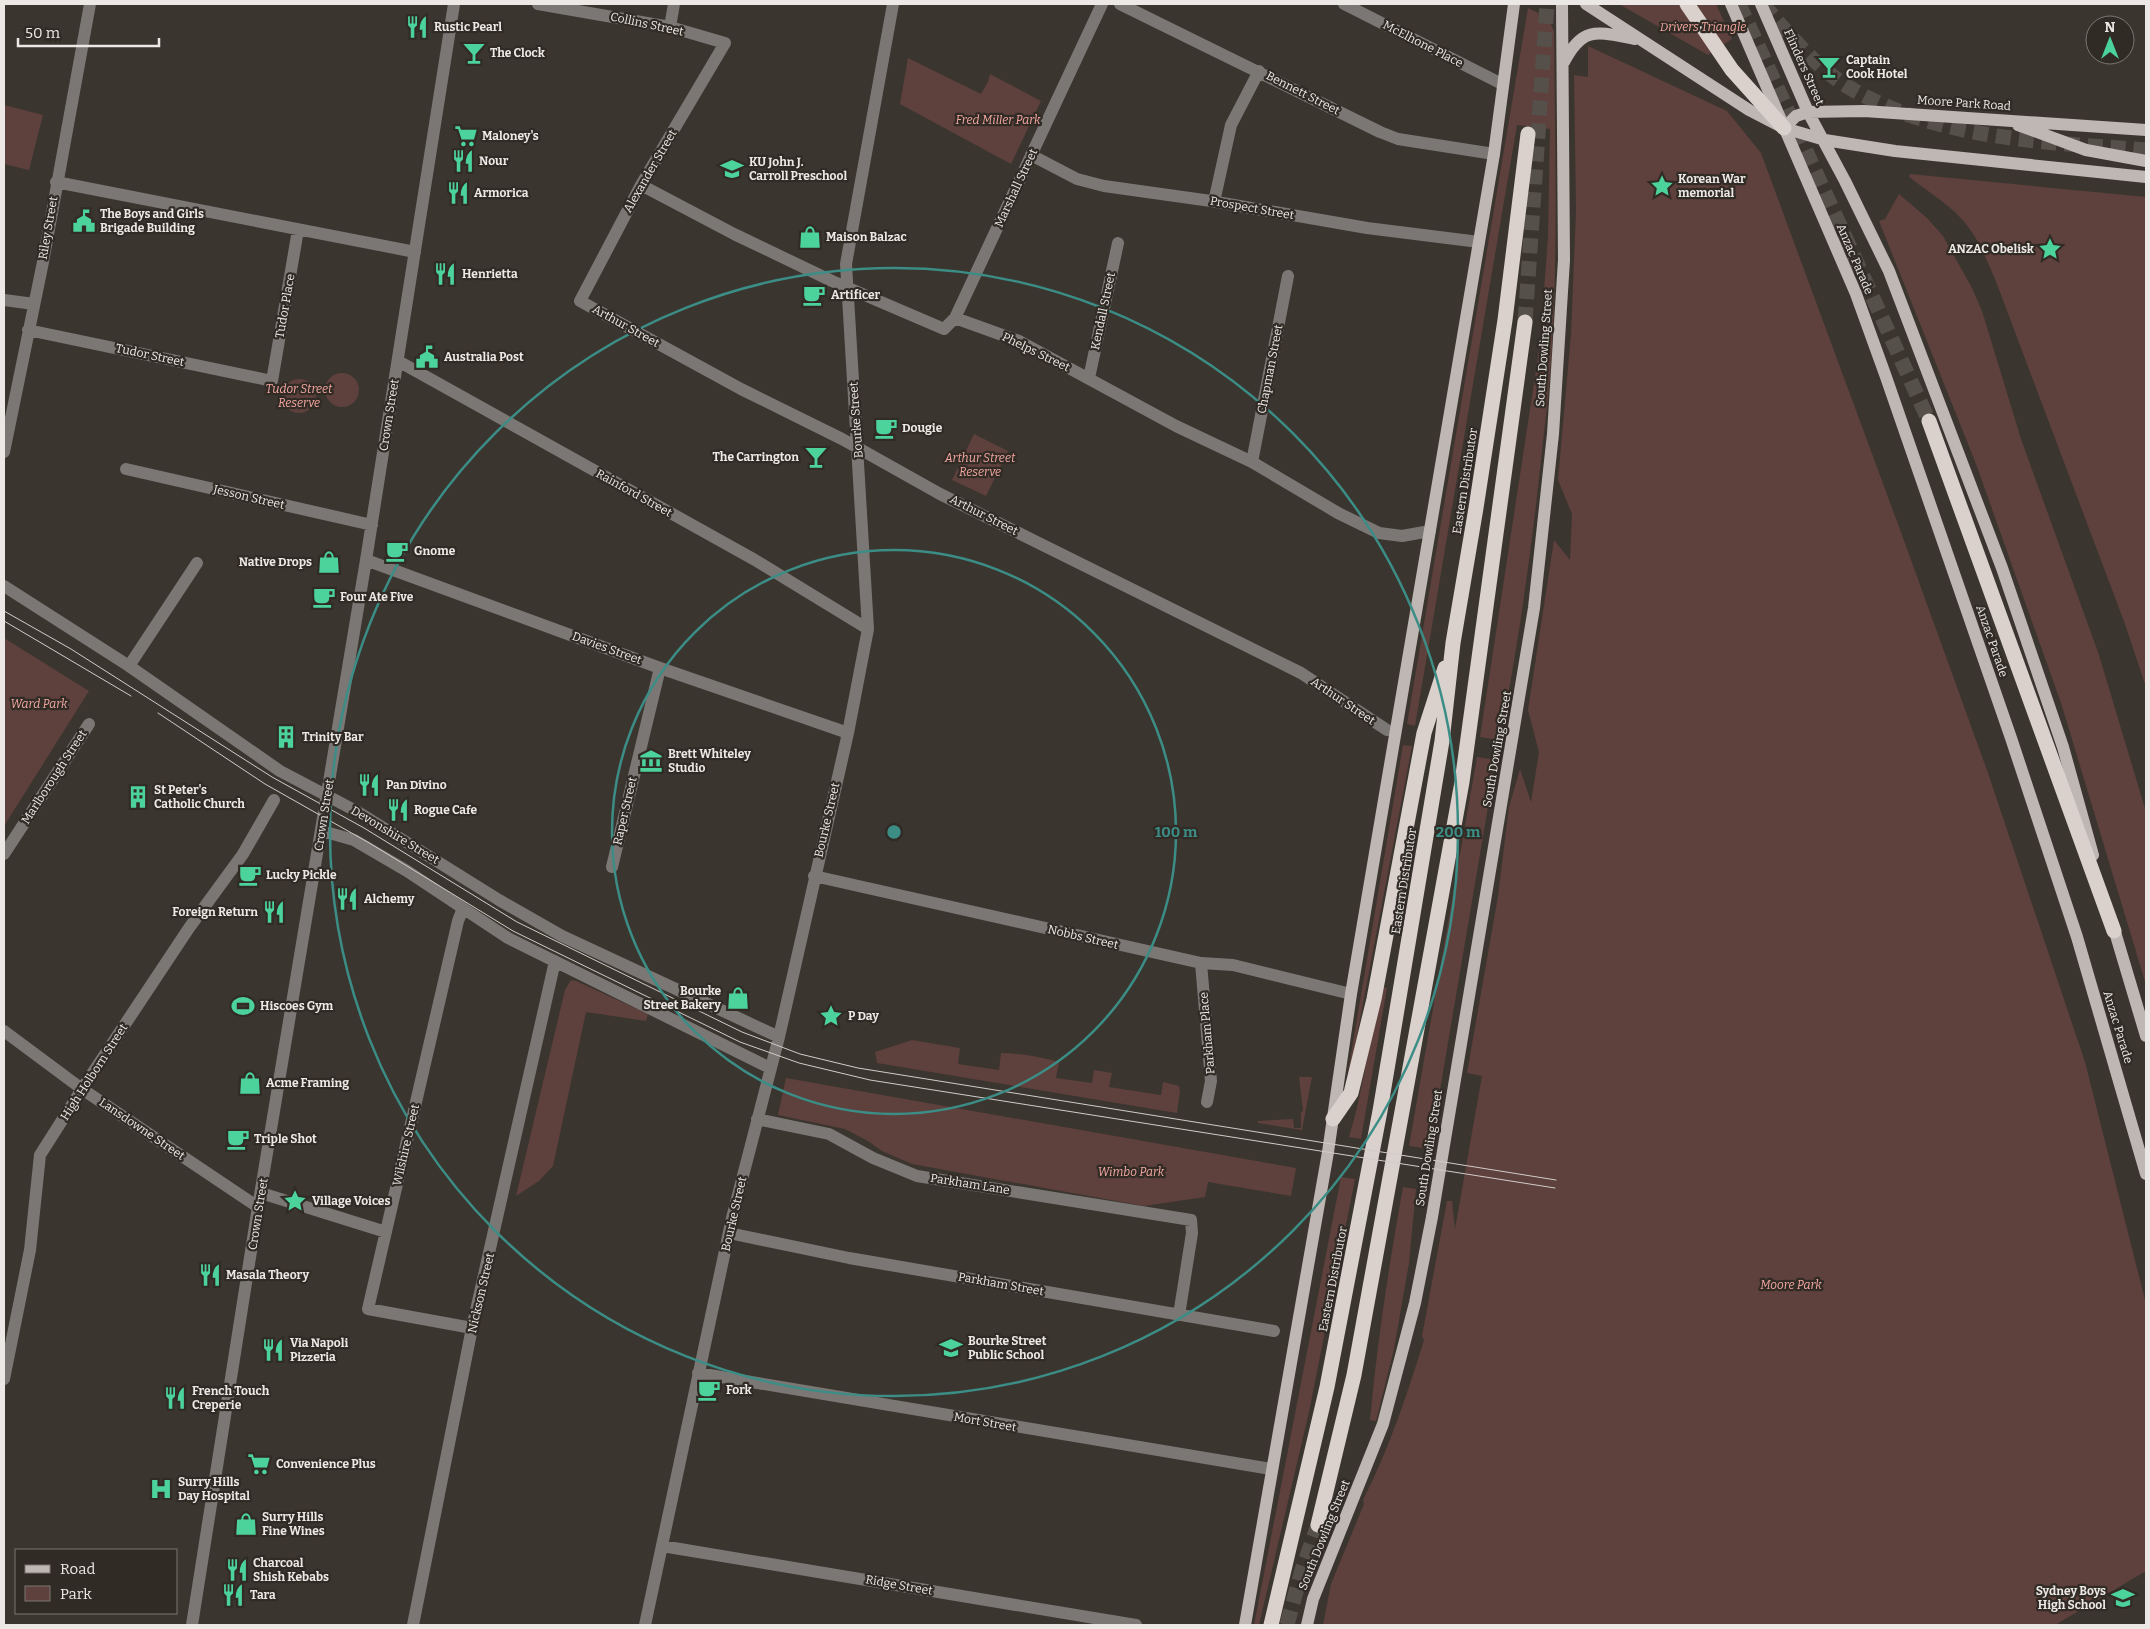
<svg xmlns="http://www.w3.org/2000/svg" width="2150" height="1629" font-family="Bitter,serif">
<rect width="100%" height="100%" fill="#3b352f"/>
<path fill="#5e403d" d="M1619 4H1716L1732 39 1708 55Z
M1528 8 1548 18 1554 31C1555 136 1558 242 1552 347 1550 385 1545 423 1541 460 1531 555 1518 646 1500 740L1480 737 1540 344 1548 237 1550 129 1517 125 1415 726 1407 724Z
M1588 46 1727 111 1761 153 1902 535 1988 773 2085 1062 2146 1304V1571L2055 1625H1323L1331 1584 1364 1504 1363 1500C1389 1449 1407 1395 1424 1340L1422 1336 1447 1201H1452L1455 1229 1482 1076 1467 1073 1498 896 1509 807 1520 769 1531 802 1539 752 1528 710 1554 540 1570 560 1572 514 1558 480 1571 334 1576 211 1574 75 1588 77Z
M908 58 981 94 988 82 990 74 1041 101 1011 164 900 104Z
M4 105 43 115 29 170 4 164Z
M1910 174 2146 197V687L2125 624 1995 279C1987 261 1979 240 1966 224 1951 205 1928 192 1909 177Z
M1899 194 1927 218 1943 236 1972 288 1982 311 2021 439 2099 655 2146 812V985L2062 706 1976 464 1879 221 1885 219Z
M325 390a17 17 0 1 1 34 0a17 17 0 1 1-34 0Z
M282 396a17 17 0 1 1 34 0a17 17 0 1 1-34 0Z
M974 434 1008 451 986 496 952 480Z
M4 638 89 691 4 826Z
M1403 745 1412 746 1350 1072H1348Z
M1477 757 1496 760 1430 1149 1409 1146Z
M571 980 576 981 648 1014 646 1021 586 1012 553 1166 539 1181 516 1196 565 990Z
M1382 987 1387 988 1361 1139 1349 1137 1357 1108Z
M912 1040 960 1048 958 1064 999 1070 1001 1053C1021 1053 1040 1057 1059 1062L1056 1078 1092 1083 1094 1070 1112 1073 1109 1087 1161 1095 1163 1082 1179 1086 1180 1091 1177 1113 877 1063 875 1052Z
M1299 1077H1312L1302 1130 1258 1123V1121L1293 1119 1294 1128H1301V1112L1303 1111Z
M786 1078 1296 1168 1291 1196 1208 1182 1205 1197 1144 1206 912 1164 882 1151 868 1141 845 1129 778 1115Z
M1341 1177 1355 1179 1309 1412 1259 1625H1254Z
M1403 1187 1416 1189 1409 1263 1394 1349 1376 1421 1370 1420C1377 1342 1389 1265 1403 1187Z"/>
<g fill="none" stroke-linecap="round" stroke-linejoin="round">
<path stroke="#56504a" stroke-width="15" stroke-dasharray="15 8" stroke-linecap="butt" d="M1739 4 1929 421
M1763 4C1786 32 1819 70 1850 88 1939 140 2046 142 2146 150
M1525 322 1547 4
M1287 1625 1302 1570 1318 1525"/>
<path stroke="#7b7775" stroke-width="12" d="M538 4 670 27 725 43 641 185 580 301 741 389 842 439 940 494 1301 673 1387 730
M1120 4 1380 132 1398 139 1494 154
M1344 4 1502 84
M670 27 674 4
M1031 155 1077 179 1104 186 1211 201 1367 228 1479 242
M56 182 415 252
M641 185 734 234 832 281 944 329 955 318 1019 341 1176 426 1252 462 1338 513 1379 533 1402 536 1430 531
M1214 202 1231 125 1259 71
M4 300 34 304
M955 318 1102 4
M28 330 272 381 298 230
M398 361 755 560 868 629
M1089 378 1118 243
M4 452 43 262 90 4
M1252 462 1288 276
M126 469 372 525
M366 560 660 668 848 733
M4 586 129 666 280 771 358 812 499 900 562 936 779 1037
M129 666 197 563
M322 831 354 840 407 871 508 938 770 1068
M4 854 89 724
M612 867 660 668
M814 876 1201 963 1233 965 1351 994
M463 908 458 921 368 1309 472 1328
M1201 963 1211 1081 1207 1102
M4 1031 82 1089 258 1207
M757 1119 829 1134 873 1158 917 1176 1191 1220 1192 1233 1179 1315
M261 1193 386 1232
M729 1233 849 1258 1274 1331
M698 1373 1271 1469
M4 1379 30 1250 40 1155 82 1089 189 928 243 854 274 800
M662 1546 1136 1625
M192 1625 258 1207 366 560 454 4
M413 1625 472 1328 555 961
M645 1625 732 1218 779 1037 848 733 868 629 846 264 893 4"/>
<path stroke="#bfb7b3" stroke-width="12" d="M1586 4 1749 110 1784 128 1825 140 1895 151 2146 177
M1731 4 1856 294 1886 377 2011 738 2077 937 2146 1174
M1761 4 1808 112 1845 181 1889 271 2002 568 2063 747 2093 855
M1564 62C1583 25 1598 32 1635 39
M2018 125 2086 150 2146 161
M1784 128 1796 116 1808 112 1864 111 2146 130
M2112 922 2146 1036
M1245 1625 1328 1152 1351 994 1494 154 1514 4
M1307 1625 1313 1599 1383 1424 1415 1303 1432 1217 1534 608 1553 434 1564 260 1562 4"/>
<path stroke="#dad0cc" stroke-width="15" d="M1687 4 1732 70 1784 128
M1929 421 2114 931
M1333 1119 1351 1093 1374 999 1424 733 1445 668
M1318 1525 1354 1375 1462 782 1525 322
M1271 1625 1327 1387 1380 1111 1442 741 1453 643 1476 508 1505 320 1528 134"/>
<path stroke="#d1ccc9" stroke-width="1" d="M4 611 71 649 272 777 364 828 517 922 742 1032 800 1054 858 1068 1556 1180
M4 621 131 696
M158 713 265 784 371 844 513 931 740 1042 799 1063 870 1080 1555 1188"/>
</g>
<g fill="none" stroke="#3b8d86" stroke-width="2.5">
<circle cx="894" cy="832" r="282"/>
<circle cx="894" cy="832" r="564"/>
</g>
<defs>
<symbol id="restaurant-bare" viewBox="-9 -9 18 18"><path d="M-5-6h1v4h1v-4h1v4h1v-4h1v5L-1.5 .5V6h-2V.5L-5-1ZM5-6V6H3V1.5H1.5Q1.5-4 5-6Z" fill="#4cd39b" stroke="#312b25" stroke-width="2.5" paint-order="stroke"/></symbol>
<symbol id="bar-bare" viewBox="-9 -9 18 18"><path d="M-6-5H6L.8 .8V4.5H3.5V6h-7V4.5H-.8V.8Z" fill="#4cd39b" stroke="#312b25" stroke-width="2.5" paint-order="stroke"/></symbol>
<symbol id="supermarket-bare" viewBox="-9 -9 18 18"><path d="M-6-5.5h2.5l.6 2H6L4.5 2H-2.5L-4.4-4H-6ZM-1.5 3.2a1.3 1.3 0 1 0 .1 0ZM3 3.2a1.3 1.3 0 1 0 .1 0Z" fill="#4cd39b" stroke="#312b25" stroke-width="2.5" paint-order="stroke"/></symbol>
<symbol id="school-bare" viewBox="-9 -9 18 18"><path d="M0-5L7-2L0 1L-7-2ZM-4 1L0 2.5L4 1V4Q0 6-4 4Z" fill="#4cd39b" stroke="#312b25" stroke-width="2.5" paint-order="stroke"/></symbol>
<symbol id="sight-bare" viewBox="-9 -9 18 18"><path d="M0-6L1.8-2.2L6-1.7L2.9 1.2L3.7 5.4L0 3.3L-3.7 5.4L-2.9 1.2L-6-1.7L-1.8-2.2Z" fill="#4cd39b" stroke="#312b25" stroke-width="2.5" paint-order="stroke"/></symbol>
<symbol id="civic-bare" viewBox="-9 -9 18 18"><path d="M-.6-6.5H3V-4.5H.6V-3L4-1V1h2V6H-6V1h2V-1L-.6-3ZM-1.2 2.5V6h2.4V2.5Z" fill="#4cd39b" stroke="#312b25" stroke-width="2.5" paint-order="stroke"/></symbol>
<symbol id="shop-bare" viewBox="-9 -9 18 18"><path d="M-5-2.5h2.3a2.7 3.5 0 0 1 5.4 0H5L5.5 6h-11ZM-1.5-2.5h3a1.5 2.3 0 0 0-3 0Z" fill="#4cd39b" stroke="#312b25" stroke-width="2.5" paint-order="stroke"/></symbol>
<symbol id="cafe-bare" viewBox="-9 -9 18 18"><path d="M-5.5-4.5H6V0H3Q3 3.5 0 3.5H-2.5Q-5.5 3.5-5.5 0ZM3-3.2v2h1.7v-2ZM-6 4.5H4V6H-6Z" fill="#4cd39b" stroke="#312b25" stroke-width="2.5" paint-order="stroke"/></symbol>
<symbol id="building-bare" viewBox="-9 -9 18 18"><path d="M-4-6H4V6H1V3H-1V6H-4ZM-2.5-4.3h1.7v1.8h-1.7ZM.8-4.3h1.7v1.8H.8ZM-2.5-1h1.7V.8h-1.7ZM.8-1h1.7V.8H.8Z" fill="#4cd39b" stroke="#312b25" stroke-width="2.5" paint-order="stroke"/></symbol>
<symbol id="museum-bare" viewBox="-9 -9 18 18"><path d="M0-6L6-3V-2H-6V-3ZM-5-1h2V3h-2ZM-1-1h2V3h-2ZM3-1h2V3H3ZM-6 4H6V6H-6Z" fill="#4cd39b" stroke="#312b25" stroke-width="2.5" paint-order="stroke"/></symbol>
<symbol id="stadium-bare" viewBox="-9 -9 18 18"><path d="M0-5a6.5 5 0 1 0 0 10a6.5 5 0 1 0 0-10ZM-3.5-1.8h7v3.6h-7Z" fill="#4cd39b" stroke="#312b25" stroke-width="2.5" paint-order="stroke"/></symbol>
<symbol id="hospital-bare" viewBox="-9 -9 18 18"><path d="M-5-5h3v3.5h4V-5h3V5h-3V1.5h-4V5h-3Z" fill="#4cd39b" stroke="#312b25" stroke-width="2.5" paint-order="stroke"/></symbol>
</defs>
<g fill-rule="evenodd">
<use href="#restaurant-bare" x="401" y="11" width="32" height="32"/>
<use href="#bar-bare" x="458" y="37" width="32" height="32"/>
<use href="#bar-bare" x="1813" y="51" width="32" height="32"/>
<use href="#supermarket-bare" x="450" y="120" width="32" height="32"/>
<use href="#restaurant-bare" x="447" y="145" width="32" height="32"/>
<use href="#school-bare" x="716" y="153" width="32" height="32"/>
<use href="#sight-bare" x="1646" y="170" width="32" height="32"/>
<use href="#restaurant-bare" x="442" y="177" width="32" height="32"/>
<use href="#civic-bare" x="68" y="205" width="32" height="32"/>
<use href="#shop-bare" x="794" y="221" width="32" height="32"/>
<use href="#sight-bare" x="2034" y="233" width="32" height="32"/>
<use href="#restaurant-bare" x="429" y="258" width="32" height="32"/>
<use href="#cafe-bare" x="798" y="279" width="32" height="32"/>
<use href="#civic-bare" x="411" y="341" width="32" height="32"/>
<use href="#cafe-bare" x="870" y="412" width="32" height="32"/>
<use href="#bar-bare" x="800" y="441" width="32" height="32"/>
<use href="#cafe-bare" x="381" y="535" width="32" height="32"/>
<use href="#shop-bare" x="313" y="546" width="32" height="32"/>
<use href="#cafe-bare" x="308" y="581" width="32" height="32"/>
<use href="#building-bare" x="270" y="721" width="32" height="32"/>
<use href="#museum-bare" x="635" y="745" width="32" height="32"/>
<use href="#restaurant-bare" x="353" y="769" width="32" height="32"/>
<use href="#building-bare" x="122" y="781" width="32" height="32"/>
<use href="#restaurant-bare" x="382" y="794" width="32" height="32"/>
<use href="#cafe-bare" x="234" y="859" width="32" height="32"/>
<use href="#restaurant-bare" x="331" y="883" width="32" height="32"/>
<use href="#restaurant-bare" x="258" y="896" width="32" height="32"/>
<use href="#shop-bare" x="722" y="982" width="32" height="32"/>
<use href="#stadium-bare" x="227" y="990" width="32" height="32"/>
<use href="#sight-bare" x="815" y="1000" width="32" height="32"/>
<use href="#shop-bare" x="234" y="1067" width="32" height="32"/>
<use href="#cafe-bare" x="222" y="1123" width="32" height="32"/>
<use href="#sight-bare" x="279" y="1185" width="32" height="32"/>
<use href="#restaurant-bare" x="194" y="1259" width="32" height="32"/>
<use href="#school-bare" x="935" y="1332" width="32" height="32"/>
<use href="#restaurant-bare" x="257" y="1334" width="32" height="32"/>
<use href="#cafe-bare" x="693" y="1374" width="32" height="32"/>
<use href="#restaurant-bare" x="159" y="1382" width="32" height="32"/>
<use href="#supermarket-bare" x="243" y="1448" width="32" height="32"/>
<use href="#hospital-bare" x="145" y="1473" width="32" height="32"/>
<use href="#shop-bare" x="230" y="1508" width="32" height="32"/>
<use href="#restaurant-bare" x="221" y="1554" width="32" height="32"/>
<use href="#restaurant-bare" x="217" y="1579" width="32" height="32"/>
<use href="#school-bare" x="2107" y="1582" width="32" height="32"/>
</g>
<g text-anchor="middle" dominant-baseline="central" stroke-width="4.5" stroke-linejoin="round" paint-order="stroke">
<g font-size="12" fill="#ece8e5" stroke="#312b25">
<text transform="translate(647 24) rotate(12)">Collins Street</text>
<text transform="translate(1423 44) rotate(27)">McElhone Place</text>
<text transform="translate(1804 67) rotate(66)">Flinders Street</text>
<text transform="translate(1303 93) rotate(27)">Bennett Street</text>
<text transform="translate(1964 103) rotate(4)">Moore Park Road</text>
<text transform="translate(650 171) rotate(-60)">Alexander Street</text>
<text transform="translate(1016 188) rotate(-65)">Marshall Street</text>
<text transform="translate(1252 208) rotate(10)">Prospect Street</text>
<text transform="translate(48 228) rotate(-80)">Riley Street</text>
<text transform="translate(1855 259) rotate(67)">Anzac Parade</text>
<text transform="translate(285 306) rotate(-80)">Tudor Place</text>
<text transform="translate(1103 311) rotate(-78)">Kendall Street</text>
<text transform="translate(626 326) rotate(29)">Arthur Street</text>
<text transform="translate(1544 348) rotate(-86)">South Dowling Street</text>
<text transform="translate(1036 352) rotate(26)">Phelps Street</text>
<text transform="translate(150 355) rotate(12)">Tudor Street</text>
<text transform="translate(1270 369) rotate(-79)">Chapman Street</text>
<text transform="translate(389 415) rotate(-81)">Crown Street</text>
<text transform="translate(856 420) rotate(-94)">Bourke Street</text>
<text transform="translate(1465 481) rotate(-81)">Eastern Distributor</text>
<text transform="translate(634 493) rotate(29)">Rainford Street</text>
<text transform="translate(249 497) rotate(13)">Jesson Street</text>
<text transform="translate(984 515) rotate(27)">Arthur Street</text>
<text transform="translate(1992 641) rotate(71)">Anzac Parade</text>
<text transform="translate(607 648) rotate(20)">Davies Street</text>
<text transform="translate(1343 701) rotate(34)">Arthur Street</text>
<text transform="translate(1497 749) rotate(-80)">South Dowling Street</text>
<text transform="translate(54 777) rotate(-57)">Marlborough Street</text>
<text transform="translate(625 811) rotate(-77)">Raper Street</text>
<text transform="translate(324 815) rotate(-81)">Crown Street</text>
<text transform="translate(827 820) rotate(-77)">Bourke Street</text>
<text transform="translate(395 835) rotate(31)">Devonshire Street</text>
<text transform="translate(1404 881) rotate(-81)">Eastern Distributor</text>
<text transform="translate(1083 937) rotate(13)">Nobbs Street</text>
<text transform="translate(2118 1027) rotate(73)">Anzac Parade</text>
<text transform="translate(1207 1033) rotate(-95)">Parkham Place</text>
<text transform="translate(94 1072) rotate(-57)">High Holborn Street</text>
<text transform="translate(142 1129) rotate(34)">Lansdowne Street</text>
<text transform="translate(406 1145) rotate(-77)">Wilshire Street</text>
<text transform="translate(1429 1148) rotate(-81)">South Dowling Street</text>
<text transform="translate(970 1184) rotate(9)">Parkham Lane</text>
<text transform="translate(258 1214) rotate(-81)">Crown Street</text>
<text transform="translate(734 1214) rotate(-77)">Bourke Street</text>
<text transform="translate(1333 1279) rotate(-79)">Eastern Distributor</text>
<text transform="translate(1001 1284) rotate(10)">Parkham Street</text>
<text transform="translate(481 1293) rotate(-77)">Nickson Street</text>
<text transform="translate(985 1422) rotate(10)">Mort Street</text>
<text transform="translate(1324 1535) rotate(-68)">South Dowling Street</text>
<text transform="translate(899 1585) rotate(10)">Ridge Street</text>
</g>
<g font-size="12" font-weight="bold" fill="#ece8e5" stroke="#312b25" text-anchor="start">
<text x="434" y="27">Rustic Pearl</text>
<text x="490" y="53">The Clock</text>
<text x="1846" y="60">Captain<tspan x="1846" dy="14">Cook Hotel</tspan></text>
<text x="482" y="136">Maloney's</text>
<text x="479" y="161">Nour</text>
<text x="749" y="162">KU John J.<tspan x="749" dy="14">Carroll Preschool</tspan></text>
<text x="1678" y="179">Korean War<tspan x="1678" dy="14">memorial</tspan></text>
<text x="474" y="193">Armorica</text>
<text x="100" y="214">The Boys and Girls<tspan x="100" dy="14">Brigade Building</tspan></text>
<text x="826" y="237">Maison Balzac</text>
<text x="2034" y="249" text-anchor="end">ANZAC Obelisk</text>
<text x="462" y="274">Henrietta</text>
<text x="831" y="295">Artificer</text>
<text x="444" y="357">Australia Post</text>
<text x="902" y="428">Dougie</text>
<text x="799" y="457" text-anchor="end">The Carrington</text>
<text x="414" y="551">Gnome</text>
<text x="312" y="562" text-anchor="end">Native Drops</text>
<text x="340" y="597">Four Ate Five</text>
<text x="302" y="737">Trinity Bar</text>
<text x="668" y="754">Brett Whiteley<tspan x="668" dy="14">Studio</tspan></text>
<text x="386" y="785">Pan Divino</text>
<text x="154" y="790">St Peter's<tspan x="154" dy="14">Catholic Church</tspan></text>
<text x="414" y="810">Rogue Cafe</text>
<text x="266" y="875">Lucky Pickle</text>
<text x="364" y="899">Alchemy</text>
<text x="258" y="912" text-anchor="end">Foreign Return</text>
<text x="721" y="991" text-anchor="end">Bourke<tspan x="721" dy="14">Street Bakery</tspan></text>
<text x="260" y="1006">Hiscoes Gym</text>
<text x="848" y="1016">P Day</text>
<text x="266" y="1083">Acme Framing</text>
<text x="254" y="1139">Triple Shot</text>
<text x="312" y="1201">Village Voices</text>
<text x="226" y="1275">Masala Theory</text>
<text x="968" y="1341">Bourke Street<tspan x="968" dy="14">Public School</tspan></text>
<text x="290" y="1343">Via Napoli<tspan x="290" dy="14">Pizzeria</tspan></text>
<text x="726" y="1390">Fork</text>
<text x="192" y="1391">French Touch<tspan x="192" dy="14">Creperie</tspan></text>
<text x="276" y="1464">Convenience Plus</text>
<text x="178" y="1482">Surry Hills<tspan x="178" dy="14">Day Hospital</tspan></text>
<text x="262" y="1517">Surry Hills<tspan x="262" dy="14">Fine Wines</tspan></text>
<text x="253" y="1563">Charcoal<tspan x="253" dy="14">Shish Kebabs</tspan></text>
<text x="2106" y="1591" text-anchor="end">Sydney Boys<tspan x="2106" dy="14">High School</tspan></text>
<text x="250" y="1595">Tara</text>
</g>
<g font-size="12" font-style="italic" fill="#f5a8a1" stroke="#312b25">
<text x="1703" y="27">Drivers Triangle</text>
<text x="998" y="120">Fred Miller Park</text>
<text x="299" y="389">Tudor Street<tspan x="299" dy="14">Reserve</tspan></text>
<text x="980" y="458">Arthur Street<tspan x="980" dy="14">Reserve</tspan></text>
<text x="39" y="704">Ward Park</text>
<text x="1131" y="1172">Wimbo Park</text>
<text x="1791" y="1285">Moore Park</text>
</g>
</g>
<circle cx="894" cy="832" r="8" fill="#3b8d86" stroke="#312b25" stroke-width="2.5"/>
<g font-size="15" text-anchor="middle" font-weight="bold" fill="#3b8d86" stroke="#312b25" stroke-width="4.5" stroke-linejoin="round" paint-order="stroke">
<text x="1176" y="837">100 m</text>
<text x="1458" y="837">200 m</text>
</g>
<rect width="2150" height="1629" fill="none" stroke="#ece8e5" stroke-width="10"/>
<rect x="15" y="1549" width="162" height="65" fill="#312b25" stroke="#7c7772"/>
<rect x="25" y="1565" width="25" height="8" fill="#bfb7b3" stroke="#7c7772"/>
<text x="60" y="1574" font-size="15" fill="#ece8e5">Road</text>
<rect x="25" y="1586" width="25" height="15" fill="#5e403d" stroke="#7c7772"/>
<text x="60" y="1599" font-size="15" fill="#ece8e5">Park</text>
<g transform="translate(2110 40)"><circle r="24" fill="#312b25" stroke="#7c7772"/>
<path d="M0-4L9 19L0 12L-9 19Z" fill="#4cd39b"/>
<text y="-8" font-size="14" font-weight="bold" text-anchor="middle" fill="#ece8e5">N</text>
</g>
<path d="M18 38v8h141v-8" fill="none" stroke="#ece8e5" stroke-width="2.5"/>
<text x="25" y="38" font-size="15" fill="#ece8e5" stroke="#312b25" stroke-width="4" paint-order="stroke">50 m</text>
</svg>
